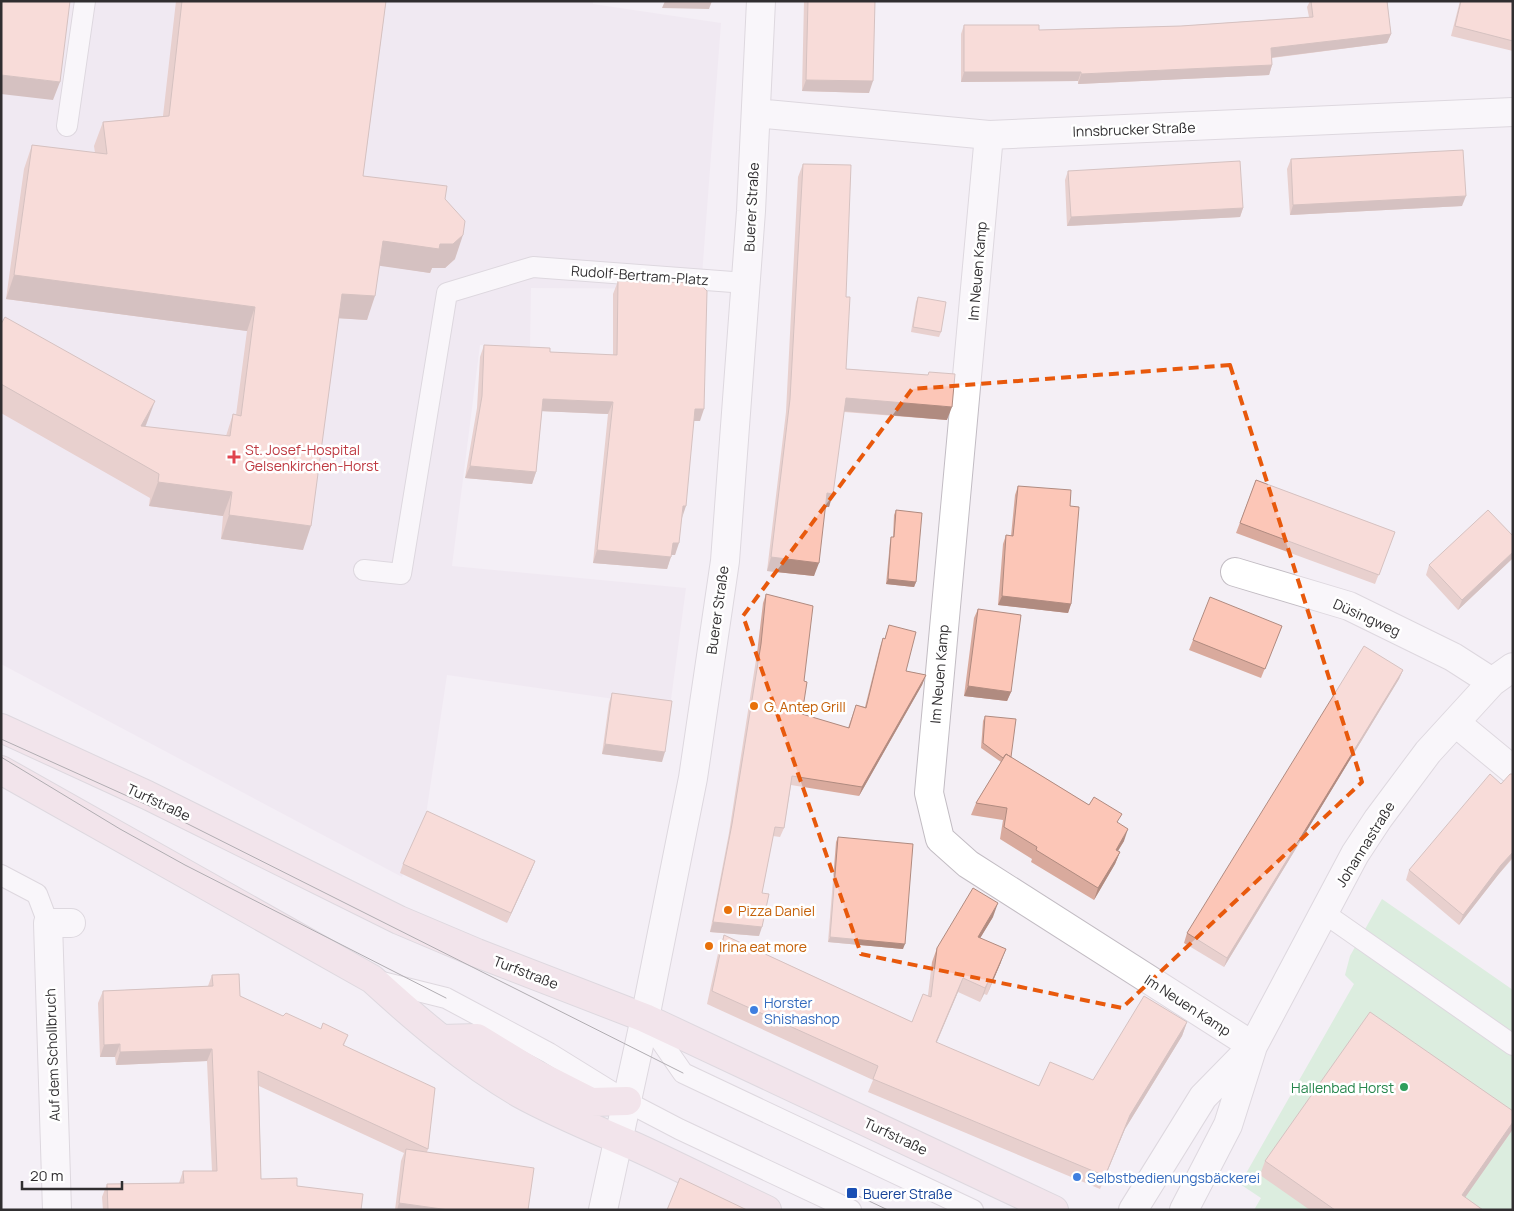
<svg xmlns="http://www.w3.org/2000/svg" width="1514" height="1211" font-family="Manrope,sans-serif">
<rect width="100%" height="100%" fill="#f4eff5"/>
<path fill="#ece2ee" d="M1 1H593V4L721 23 701 289 531 288 530 347 480 345 452 566 686 588 670 707 447 675 426 815 402 877 1 664Z"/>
<path fill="#beeac3" d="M1382 899 1513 990V1210H1254L1261 1198 1240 1184 1354 984 1345 975 1350 956Z"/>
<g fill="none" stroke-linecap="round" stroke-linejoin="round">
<defs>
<path id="lane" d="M67 126 85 1
M364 570 401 574 447 293 533 267 746 283
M1 875 37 894 48 923
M1324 913 1513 1045
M374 980 446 998 549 1053 633 1105 679 1129 851 1210
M645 1018 683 1073 973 1210"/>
<path id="street" d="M756 113 989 135 1513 112
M989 135 929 793 940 839 968 864 1253 1046
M1235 572 1349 606 1453 657 1492 682
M1456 723 1513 770
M57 1210 48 923H71
M603 1210 645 1018 693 778 725 561 751 211 761 1
M1133 1210 1203 1097 1250 1049
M1184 1210 1228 1125 1253 1046 1355 854 1378 819 1428 752 1492 682 1513 667"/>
<path id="secondary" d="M1 728 147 795 399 920 477 953 645 1018 1054 1210
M1 770 372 979C418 1021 466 1062 519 1093 557 1114 597 1130 636 1147 680 1167 723 1189 767 1210
M442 1039 477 1038 536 1074 591 1102 627 1101"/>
</defs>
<use href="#lane" stroke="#c2bcc3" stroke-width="22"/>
<use href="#street" stroke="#c2bcc3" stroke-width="30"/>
<use href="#secondary" stroke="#c2bcc3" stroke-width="30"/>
<use href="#lane" stroke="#fff" stroke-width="20"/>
<use href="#street" stroke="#fff" stroke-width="28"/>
<use href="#secondary" stroke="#efd8dd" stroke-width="28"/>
<path stroke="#5e5c5f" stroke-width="1" d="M1 739 176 818 683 1073
M1 757 120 829 185 865 446 998
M852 1193 888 1210"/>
</g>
<path fill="#d9aa9d" d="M176 1H386L363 176 445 199 455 259 445 268H432L430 273 380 265 367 320 339 318 303 550 221 539 223 516 149 506 150 498 1 413V324L145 427 226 436 233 414 236 415 247 331 6 299 24 169 32 145 95 153 94 146 103 122 163 116Z
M804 1H875L869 93 802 91Z
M1310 1H1387L1391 34 1387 43 1272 58V65L1269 75 1078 84V81L961 82V34L964 25 1039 30 1181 26 1309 17 1307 7Z
M1460 1H1513V51L1451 36Z
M1291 159 1462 206 1290 215 1287 169Z
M803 164 846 297V369L928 375 929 372 947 420 844 412 829 507H825L814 576 767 571 786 412 798 177Z
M1068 171 1243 208 1240 217 1067 226 1065 180Z
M618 281 700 421H694L681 518 675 555H671L667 569 593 563 608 414 542 411 536 472 532 484 465 478 477 408 480 357 484 345 550 352 613 355V294Z
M918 297 941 332 939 337 911 332 916 302Z
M1256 480 1395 532 1375 584 1236 533Z
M1018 486 1070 506 1071 604 1068 613 998 605 1003 544 1006 535 1011 536 1015 495Z
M896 510 916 582 914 587 886 584 890 542 891 537H893L894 515Z
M1513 536V558L1458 610 1426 575 1429 565Z
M766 594 804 681 802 714 848 728 856 705 865 707 880 647 883 638H885L889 625 906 671 926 675 922 685 859 796 791 785 784 828 780 837 773 836 762 893 759 936 710 932 729 833 757 653 763 603Z
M978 609 1011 692 1007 701 964 696 974 618Z
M1282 626 1261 678 1189 650 1193 640Z
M1403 670 1399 679 1224 967 1184 943 1187 933Z
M612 693 662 762 602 754 609 703Z
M985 716 1011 757 1118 823 1124 841 1118 851 1120 852 1115 864 1094 900 1031 862 1032 859 1000 839 1003 820 971 815 976 803 1001 762 981 748 983 721Z
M1513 774V858L1498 875 1459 925 1406 880 1409 870 1501 784Z
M838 837 903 949 828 942 836 842Z
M535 861 531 871 507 923 400 873 403 864Z
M993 917 980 938 1001 962 987 995 984 994 980 1002 958 992 936 1043 1039 1086 1093 1080 1187 1022 1182 1036 1125 1129 1100 1189 868 1092 873 1080 707 1004 719 949 724 935 912 1022 928 995 932 962 937 948Z
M212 975 240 996 283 1016 321 1029 348 1035 344 1045 428 1149 427 1152 528 1210H395L401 1161 404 1153 259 1086 261 1179 297 1186 361 1210H103L102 1197 107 1184 179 1183 183 1171H212L207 1061 116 1065 115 1057H100L98 1003 103 991 208 986Z
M1513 1111V1129L1465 1197 1483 1210H1310L1260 1175 1265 1161Z"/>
<path fill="#b08b80" d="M665 1H712L709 9 662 8Z
M1391 34 1387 43 1267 58 1271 48Z
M1272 65 1269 75 1078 84 1081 74Z
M964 72H1081L1078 81 961 82Z
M1 75 60 82 53 100 1 94Z
M806 80 873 81 869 93 802 91Z
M1466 196 1462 206 1290 215 1293 205Z
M1243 208 1240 217 1067 226 1071 217Z
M463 235 455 259 445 268H432L430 273 374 265 383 241 440 244Z
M14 275 255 307 247 331 6 299Z
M342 294 375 296 367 320 334 318Z
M846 398 952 407 947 420 841 411Z
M543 399 613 402 608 414 538 411Z
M155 401 146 425 133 450 141 426Z
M695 409H704L700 421H690Z
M470 466 536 472 532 484 465 478Z
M158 482 232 492 223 516 149 506Z
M827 493 833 494 829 507 822 506Z
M683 506H686L682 518Z
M229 515 311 526 303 550 221 539Z
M673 543H679L675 555H668Z
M597 550 671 557 667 569 593 563Z
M1513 552V558L1458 610 1462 600Z
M771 557 819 563 814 576 767 571Z
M888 579 916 582 914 587 886 584Z
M1002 596 1071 604 1068 613 998 605Z
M1403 670 1399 679 1224 967 1227 958Z
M926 675 922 685 859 796 862 787Z
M968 686 1011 692 1007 701 964 696Z
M605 744 665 752 662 762 602 754Z
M1128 829 1124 841 1111 862 1116 850Z
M1120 852 1115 864 1094 900 1098 888Z
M1513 852 1512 858 1498 875 1459 925 1463 915 1501 865Z
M535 861 531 871 507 923 511 913Z
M998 903 993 917 973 950 978 937Z
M713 922 762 927 759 936 710 932Z
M830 937 905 944 903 949 828 942Z
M1006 949 1001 962 987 995 992 981Z
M963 978 958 992 931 1056 936 1042Z
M989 980 984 994 980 1002 985 988Z
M1187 1022 1182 1036 1125 1129 1100 1189 1130 1115Z
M120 1044 115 1057H100L104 1045Z
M212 1049 207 1061 116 1065 120 1052Z
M1513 1122V1129L1457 1209 1462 1195Z
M399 1203 449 1210H397Z"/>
<path fill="#fcc6b7" stroke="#b08b80" d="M1 1H70L60 82 1 75Z
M182 1H386L363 176 447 186 445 199 465 221 463 235 453 244H440L439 249 383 241 375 296 342 294 311 526 229 515 232 492 158 482 159 474 1 384V324L5 317 155 401 141 426 230 436 233 414 241 416 255 307 14 275 32 145 107 154 103 122 169 116Z
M808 1H875L873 81 806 80Z
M1311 1H1387L1391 34 1271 48 1272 65 1081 74V72H964V25H1039V30L1181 26 1313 17Z
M1461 1H1513V41L1455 26Z
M1463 150 1466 196 1293 205 1291 159Z
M1240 161 1243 208 1071 217 1068 171Z
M803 164 851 165 846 297H850L846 369 928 375 929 372 955 374 952 407 846 398 833 494 827 493 819 563 771 557 790 399Z
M618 281 699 283 707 291 704 409H695L686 506H683L679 543H673L671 557 597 550 613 402 543 399 536 472 470 466 482 396 484 345 550 348V352L617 355Z
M918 297 946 302 941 332 913 327Z
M1256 480 1395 532 1379 575 1240 523Z
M1018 486 1071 490 1070 506 1079 507 1071 604 1002 596 1006 535 1013 536Z
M896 510 922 513 916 582 888 579 891 537H894Z
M1488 510 1513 536V552L1462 600 1429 565Z
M766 594 813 606 804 681 807 682 802 714 849 728 856 705 866 708 883 638 885 639 889 625 916 632 906 671 926 675 862 787 792 776 784 828 775 827 762 893 769 894 762 927 713 922 732 824 761 644Z
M1210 597 1282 626 1265 669 1193 640Z
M978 609 1021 615 1011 692 968 686Z
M1364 646 1403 670 1227 958 1187 933Z
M612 693 672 701 665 752 605 744Z
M985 716 1016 719 1011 757 1006 754 1003 758 983 743Z
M1006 754 1089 805 1094 797 1122 814 1117 822 1128 829 1116 850 1120 852 1098 888 1036 850 1037 847 1004 827 1007 808 976 803Z
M1490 774 1501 784 1510 774H1513V852L1501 865 1463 915 1409 870Z
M427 811 535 861 511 913 403 864Z
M838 837 913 844 905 944 830 937Z
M973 888 998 903 978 937 1006 949 992 981 989 980 985 988 963 978 936 1042 1039 1086 1050 1062 1093 1080 1144 996 1187 1022 1130 1115 1105 1176 873 1079 878 1066 712 991 724 935 912 1022 923 994 931 997 937 948Z
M239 974 240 996 283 1016 286 1013 321 1029 323 1023 348 1035 343 1045 435 1088 428 1149 258 1071 261 1179 297 1178V1186L363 1194 361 1210H108L107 1184 184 1183 183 1171H217L212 1049 120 1052V1044L104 1045 103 991 213 986 212 975Z
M1370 1012 1513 1111V1122L1462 1195 1483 1210H1335L1265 1161Z
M406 1149 534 1168 528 1210H449L399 1203Z
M680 1178 747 1210H667Z"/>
<path d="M0 0H1514V1211H0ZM1230 365 1362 782 1122 1008 861 954 743 616 912 389Z" fill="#f4eff5" fill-opacity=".55" fill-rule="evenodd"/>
<path fill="none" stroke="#e8590c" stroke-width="4" stroke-dasharray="10 6" stroke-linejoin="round" d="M1230 365 1362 782 1122 1008 861 954 743 616 912 389Z"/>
<path fill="#e0444e" stroke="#fff" stroke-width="2" d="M231.5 449.5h5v5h5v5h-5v5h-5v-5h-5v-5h5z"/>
<g fill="#e8710a" stroke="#fff" stroke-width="2">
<circle cx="754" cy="706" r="5"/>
<circle cx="728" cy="910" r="5"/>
<circle cx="709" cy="946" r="5"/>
</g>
<g fill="#3f7fe0" stroke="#fff" stroke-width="2">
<circle cx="754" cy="1010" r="5"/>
<circle cx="1077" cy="1177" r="5"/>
</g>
<circle fill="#2e9e5b" stroke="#fff" stroke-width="2" cx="1404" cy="1087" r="5"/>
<rect fill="#1a4fb4" stroke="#fff" stroke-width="2" x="846" y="1187" width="12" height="12" rx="2.5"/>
<g text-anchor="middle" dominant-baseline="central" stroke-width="5" stroke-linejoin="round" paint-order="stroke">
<g font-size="14" fill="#302e30" stroke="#fff">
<text transform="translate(1134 129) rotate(-2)">Innsbrucker Straße</text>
<text transform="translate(751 207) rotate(-87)">Buerer Straße</text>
<text transform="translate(977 271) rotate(-85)">Im Neuen Kamp</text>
<text transform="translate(640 275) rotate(4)">Rudolf-Bertram-Platz</text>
<text transform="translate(717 610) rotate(-82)">Buerer Straße</text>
<text transform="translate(1367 617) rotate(24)">Düsingweg</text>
<text transform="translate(939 674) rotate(-85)">Im Neuen Kamp</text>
<text transform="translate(159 802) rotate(25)">Turfstraße</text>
<text transform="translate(1365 844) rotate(-58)">Johannastraße</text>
<text transform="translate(526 972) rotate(21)">Turfstraße</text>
<text transform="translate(1188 1005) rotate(33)">Im Neuen Kamp</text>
<text transform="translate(52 1055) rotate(-92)">Auf dem Schollbruch</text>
<text transform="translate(896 1136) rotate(25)">Turfstraße</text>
</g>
<g font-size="14" fill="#be3a42" stroke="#fff" text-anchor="start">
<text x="245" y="449">St. Josef-Hospital<tspan x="245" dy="16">Gelsenkirchen-Horst</tspan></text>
</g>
<g font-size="14" fill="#c56008" stroke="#fff" text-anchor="start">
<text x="764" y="706">G. Antep Grill</text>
<text x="738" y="910">Pizza Daniel</text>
<text x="719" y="946">Irina eat more</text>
</g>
<g font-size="14" fill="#366cbe" stroke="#fff" text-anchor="start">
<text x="764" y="1002">Horster<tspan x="764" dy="16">Shishashop</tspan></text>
<text x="1087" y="1177">Selbstbedienungsbäckerei</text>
</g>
<g font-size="14" fill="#27864d" stroke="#fff" text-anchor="end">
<text x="1394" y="1087">Hallenbad Horst</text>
</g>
<g font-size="14" fill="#164399" stroke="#fff" text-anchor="start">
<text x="863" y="1193">Buerer Straße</text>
</g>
</g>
<rect width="1514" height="1211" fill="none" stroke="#302e30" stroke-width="5"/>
<path d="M22 1181v8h100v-8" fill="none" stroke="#302e30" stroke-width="2.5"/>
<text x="30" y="1181" font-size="15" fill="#302e30" stroke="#ffffff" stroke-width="4" paint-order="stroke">20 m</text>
</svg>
